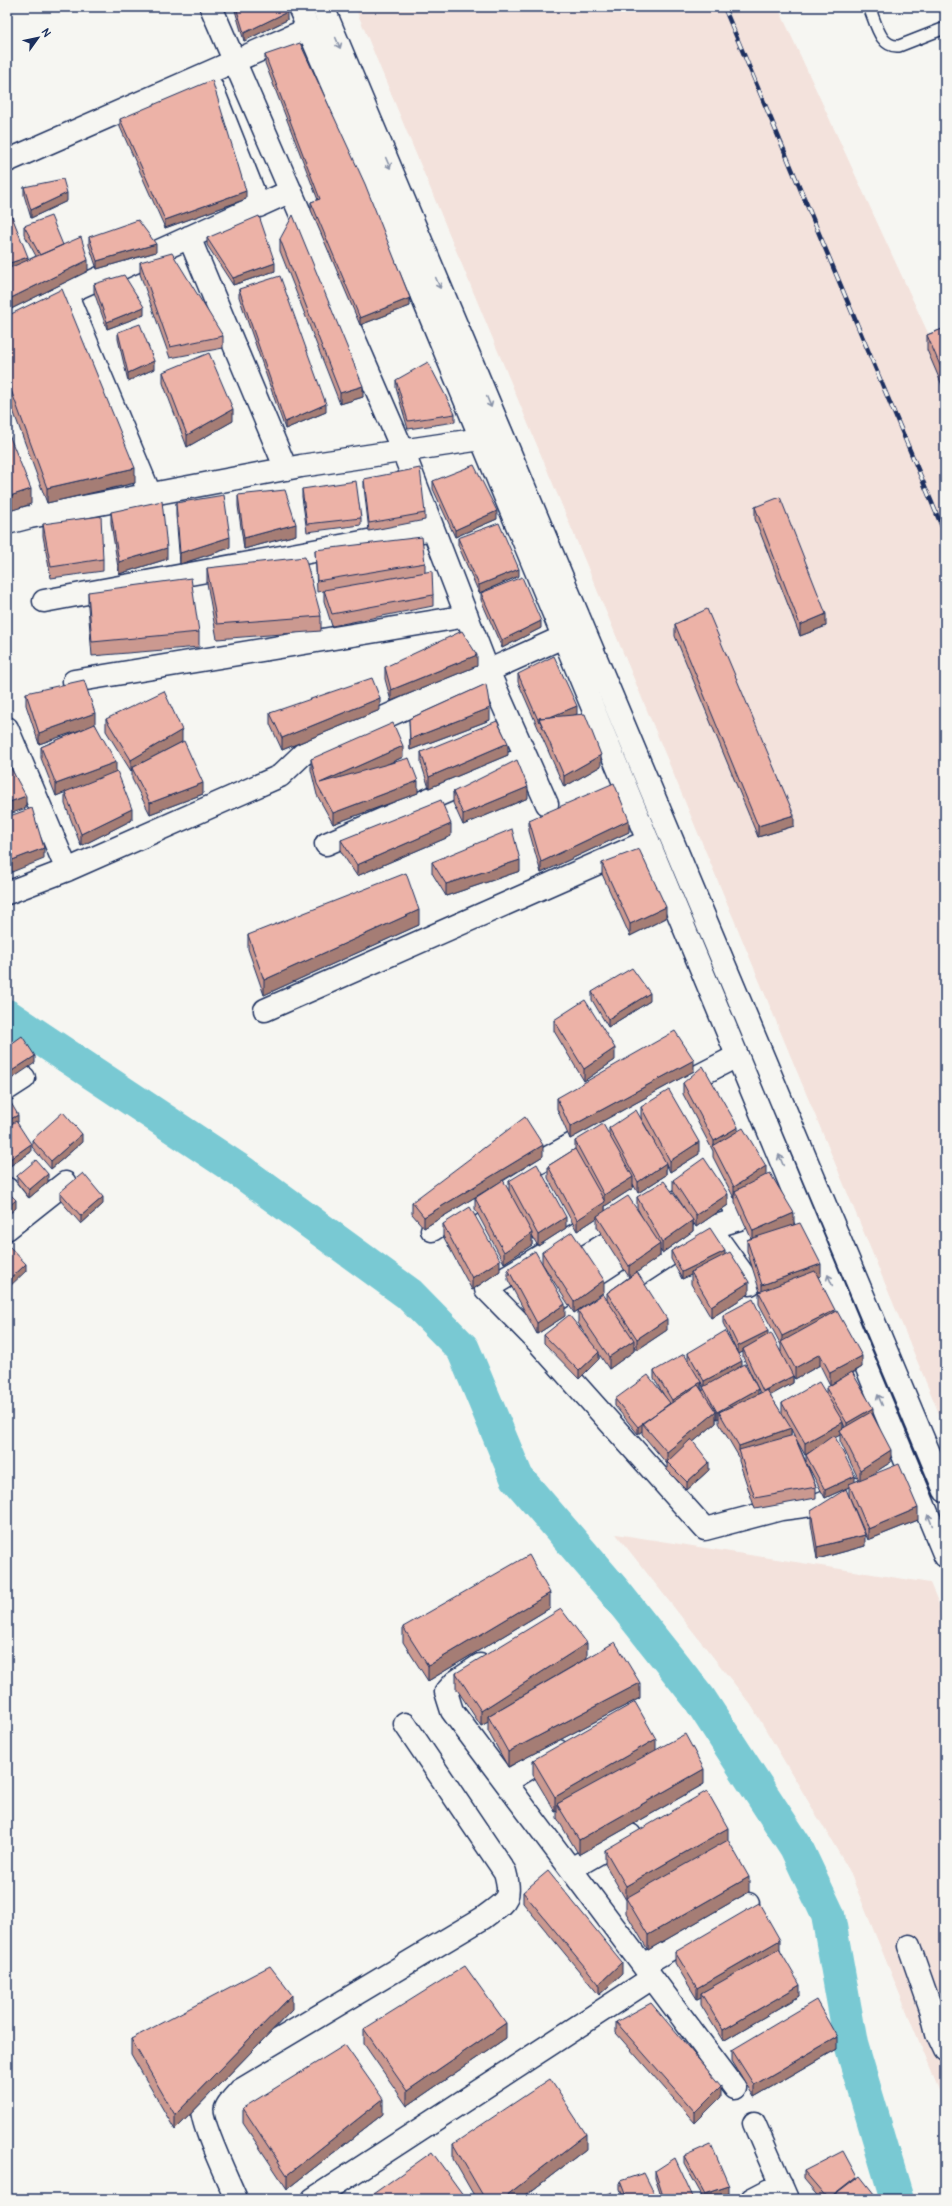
<svg xmlns="http://www.w3.org/2000/svg" width="952" height="2206" font-family="Pangolin,sans-serif">
<rect width="100%" height="100%" fill="#f6f6f2"/>
<filter id="ink" filterUnits="userSpaceOnUse"><feTurbulence type="fractalNoise" baseFrequency=".025" numOctaves="2"/><feDisplacementMap in="SourceGraphic" scale="8" xChannelSelector="R" yChannelSelector="G"/><feConvolveMatrix kernelMatrix="1 2 1 2 8 2 1 2 1" color-interpolation-filters="sRGB"/></filter>
<g filter="url(#ink)">
<path fill="#f3e2dc" d="M355 7H778L928 333 945 342V1428Z
M616 1534 930 1583 945 1618V2105L849 1870 751 1705Z"/>
<g fill="none" stroke-linecap="round" stroke-linejoin="round">
<path stroke="#79c9d3" stroke-width="34" d="M7 1016 243 1173 409 1294 463 1349 517 1478 615 1592 699 1698 796 1847 828 1915 851 2044 897 2199"/>
<defs>
<path id="service" d="M869 7C876 23 880 48 899 46L945 28"/>
<path id="minor" d="M211 7 403 451 488 671 547 804
M212 88 259 206
M7 161 308 29
M189 237 286 469
M66 293 150 494
M7 320 291 191
M7 416 44 514
M7 523 30 517 301 466 481 439
M44 601 433 529
M74 681 467 616
M7 728 67 870
M326 844 526 757
M7 893 67 870 280 776 303 754 563 637
M265 1010 648 841
M676 1088 739 1219 710 1228 537 1341 705 1529 781 1509 819 1504 856 1489
M7 1089 24 1078
M7 1189 26 1213
M710 1228 750 1284
M7 1229 65 1183
M432 1230 508 1180 648 1102 737 1056
M537 1341 486 1289 708 1155
M480 1665 455 1682 446 1692 452 1711 735 2088
M506 1782 558 1751
M571 1869 630 1835
M909 1946 931 2009 937 2033 945 2050
M643 1965 748 1904
M754 2123 787 2199
M236 2199C228 2180 202 2126 202 2109 203 2094 216 2082 225 2072L483 1918C505 1901 513 1901 505 1872L405 1724
M313 2199 652 1978
M752 2199 781 2184"/>
<path id="tertiary" d="M299 7 404 253 945 1556
M323 7 945 1491"/>
</defs>
<use href="#service" stroke="#1b2f5e" stroke-width="14"/>
<use href="#minor" stroke="#1b2f5e" stroke-width="25"/>
<use href="#tertiary" stroke="#1b2f5e" stroke-width="25"/>
<use href="#service" stroke="#f6f6f2" stroke-width="11"/>
<use href="#minor" stroke="#f6f6f2" stroke-width="22"/>
<use href="#tertiary" stroke="#f6f6f2" stroke-width="22"/>
<defs>
<path id="rail" d="M724 7 945 534"/>
</defs>
<use href="#rail" stroke="#1b2f5e" stroke-width="4.5"/>
<use href="#rail" stroke="#f6f6f2" stroke-width="3" stroke-dasharray="9" stroke-linecap="butt"/>
</g>
<path fill="#cb9990" stroke="#1b2f5e" fill-rule="evenodd" d="M234 7H285L287 20 244 41Z
M265 55 410 306 360 325 311 210V202L318 200 265 63Z
M120 119 246 199 165 228 120 127Z
M24 187 67 201 31 218 24 195Z
M7 204 28 260 36 256 24 234V226L63 245 88 271 7 311Z
M89 237 156 252 97 269 89 245Z
M207 238 275 271 233 285 207 245Z
M280 239 363 397 340 404 280 251Z
M140 262 223 336V348L170 358 140 274Z
M94 284 144 315 107 329 94 292Z
M239 289 326 412 285 429 239 297Z
M7 316 135 483 47 503 7 394Z
M945 328V392L927 350V335Z
M118 332 154 369 128 381 118 339Z
M163 372 233 421 187 447 163 383Z
M396 380 455 414V422L408 429 396 388Z
M364 479 425 513V520L369 531 364 487Z
M433 481 497 519 455 537 433 489Z
M302 489 361 518V525L307 532 302 497Z
M238 495 296 535 244 549 238 506Z
M176 503 230 548 180 564 176 515Z
M755 507 826 626 800 636 755 519Z
M111 512 167 559 119 574 111 523Z
M43 524 103 559V571L51 578 43 536Z
M458 538 519 576 479 593 458 545Z
M315 550 425 563V572L433 595V606L332 626 324 601V591L317 592Z
M207 568 321 616V631L217 639 207 583Z
M88 592 199 632V647L92 656 88 607Z
M481 593 541 628 502 648 481 600Z
M675 624 794 826 758 837 675 636Z
M477 666 391 701 385 679V667Z
M518 674 577 714 574 715 601 766 564 787 518 682Z
M26 693 95 724 116 772 132 820 81 846 65 804V792L56 796 41 758V747L85 728 39 744 26 705Z
M380 710 282 750 270 724V713Z
M106 719 182 742 203 794 150 814 132 779V770L131 771 106 731Z
M409 719 490 720 410 750Z
M421 752 508 755 429 788 421 763Z
M403 757 388 764 418 793 333 824 317 795 311 770V759Z
M453 792 528 798 463 825 453 803Z
M529 820 629 832 541 873 529 831Z
M451 836 357 876 341 852V840Z
M432 862 520 871 446 896 432 873Z
M602 863 666 918 630 936 602 874Z
M419 925 264 995 248 949V935Z
M592 992 650 1001 608 1027 592 1000Z
M554 1020 615 1060 584 1081 554 1031Z
M694 1071 570 1139 557 1109V1098Z
M683 1083 738 1131 766 1175 794 1225 791 1226 821 1276 818 1277 862 1367 853 1373 873 1416 891 1462 869 1476 918 1520 868 1540 849 1496 865 1546 817 1559 811 1523V1511L849 1496V1487L825 1498 807 1464 816 1487V1498L755 1509 739 1461V1457L719 1423V1418L717 1419 716 1418V1423L693 1442 709 1470 687 1490 667 1470V1464L642 1434V1431L638 1434 615 1406V1399L667 1400 654 1379V1371L688 1360V1353L742 1366 758 1394 760 1393 743 1357V1352L738 1354 723 1323V1315L768 1335 781 1352V1345L759 1304V1292H760L747 1251V1240L751 1238 735 1202V1198H734L713 1157V1151L683 1094ZM820 1365 830 1385 844 1377 826 1388V1394L782 1403V1414L770 1395 793 1383V1376L795 1379ZM701 1382 703 1387V1391L701 1388ZM843 1423 845 1427 843 1428ZM791 1429 794 1435 791 1436ZM840 1435V1441L859 1480 855 1482 835 1437ZM796 1439 805 1455 809 1453 806 1455V1462Z
M7 1096 18 1122 17 1123 31 1152 10 1166 7 1163Z
M641 1107 699 1154 670 1172 666 1164V1175L638 1193 633 1184V1188L605 1206V1211L643 1219 637 1208V1197L685 1209 673 1191V1180L728 1205 696 1227 693 1222V1231L662 1253 660 1250V1256L637 1272 667 1330 637 1350 634 1346V1351L609 1369 599 1354V1359L579 1379 544 1343V1335L589 1339 578 1323V1311L607 1300V1293L629 1277 597 1227V1218L577 1231 548 1178V1166L575 1149V1141L609 1134V1128L654 1142 641 1118Z
M32 1140 82 1142 51 1169 32 1147Z
M543 1156 503 1181 509 1192V1181L566 1228 538 1246 532 1236V1245L504 1263 475 1209V1198L490 1188 424 1228 412 1214V1202Z
M17 1176 48 1182 29 1198 17 1183Z
M60 1192 103 1204 81 1224 60 1200Z
M443 1224 500 1271 472 1290 443 1236Z
M671 1251 725 1255 749 1294 711 1318 691 1284V1275L682 1279 671 1259Z
M542 1252 604 1292 574 1313 542 1263Z
M508 1269 565 1316 537 1334 508 1280Z
M550 1608 428 1681 403 1642V1627Z
M587 1658 640 1698 508 1767 488 1731V1722L481 1726 456 1688V1673Z
M533 1760 704 1784 579 1855 557 1818V1811L555 1812 533 1775Z
M728 1840 749 1892 648 1950 626 1913V1900L605 1864V1850Z
M523 1892 622 1974 599 1995 523 1903Z
M944 1942H945V1955L944 1954Z
M780 1950 800 1996 723 2041 701 2005V1997L697 1999 675 1963V1952Z
M292 2010 175 2130 131 2054V2039Z
M616 2022 721 2097 695 2123 616 2033Z
M364 2029 506 2038 407 2106 364 2044Z
M837 2049 754 2097 732 2061V2050Z
M243 2108 383 2114 287 2189 243 2123Z
M453 2144 586 2149 521 2199H476L453 2159Z
M684 2156 729 2194 712 2199H704L684 2163Z
M655 2171 694 2199H662L655 2178Z
M804 2171 857 2178 878 2199H821L804 2179Z
M620 2181 657 2199H624L620 2189Z"/>
<path fill="#a57d75" stroke="#1b2f5e" d="M287 12V20L244 41V33Z
M246 191V199L165 228V220Z
M67 193V201L31 218V210Z
M156 244V252L97 269V261Z
M28 257V269L7 275V264Z
M88 260V271L7 311V300Z
M275 263V271L233 285V278Z
M410 298V306L360 325V318Z
M144 307V315L107 329V322Z
M154 361V369L128 381V373Z
M363 386V397L340 404V393Z
M326 404V412L285 429V422Z
M233 409V421L187 447V435Z
M135 468V483L47 503V488Z
M31 489V504L7 512V497Z
M497 511V519L455 537V530Z
M296 524V535L244 549V538Z
M230 537V548L180 564V553Z
M167 548V559L119 574V562Z
M519 569V576L479 593V585Z
M826 614V626L800 636V625Z
M541 621V628L502 648V640Z
M477 655V666L391 701V690Z
M380 698V710L282 750V738Z
M577 706V714L543 728 540 721Z
M490 708V720L410 750V739Z
M95 713V725L39 744V733Z
M182 730V742L132 768V770L131 771V760Z
M508 743V755L429 788V777Z
M403 746V757L322 794 320 783Z
M601 755V766L564 787V776Z
M116 762V773L56 796V784Z
M418 781V793L333 824V813Z
M203 783V794L150 814V803Z
M528 787V798L463 825V814Z
M26 796V808L7 815V803Z
M132 809V820L81 846V834Z
M794 815V826L758 837V826Z
M629 820V832L541 873V862Z
M451 824V836L357 876V865Z
M44 848V859L7 874V862Z
M520 860V871L446 896V884Z
M666 907V918L630 936V924Z
M419 910V925L264 995V980Z
M650 993V1001L608 1027V1019Z
M615 1048V1060L584 1081V1069Z
M35 1056V1063L7 1082V1074Z
M694 1060V1071L570 1139V1127Z
M18 1115V1122L7 1129V1121Z
M738 1127V1139L714 1147V1141Z
M82 1134V1142L51 1169V1161Z
M699 1142V1154L670 1172V1161Z
M31 1144V1152L10 1166V1159Z
M543 1145V1156L424 1228V1217Z
M666 1163V1175L638 1193V1182Z
M766 1166V1178L735 1191V1198H734V1187Z
M48 1174V1182L29 1198V1190Z
M633 1177V1188L605 1206V1213L597 1216V1218L577 1231V1220L604 1202V1195Z
M728 1194V1205L696 1227V1215Z
M103 1197V1204L81 1224V1216Z
M16 1200V1208L7 1216V1208Z
M794 1213V1225L753 1242V1231Z
M566 1217V1228L538 1246V1235Z
M693 1220V1231L662 1253V1242Z
M532 1233V1245L504 1263V1252Z
M660 1244V1256L629 1278V1266Z
M725 1251V1259L691 1272V1275L682 1279V1272Z
M500 1260V1271L472 1290V1278Z
M26 1264V1271L7 1289V1282Z
M821 1264V1276L762 1296V1285Z
M604 1280V1292L574 1313V1302Z
M749 1282V1294L711 1318V1306Z
M565 1304V1316L537 1334V1323Z
M835 1310V1322L782 1344V1336Z
M667 1319V1330L637 1350V1339Z
M768 1331V1338L743 1349V1352L738 1354V1346Z
M634 1340V1351L609 1369V1357Z
M599 1352V1359L579 1379V1371Z
M820 1354V1365L795 1379V1368Z
M862 1356V1367L830 1385V1373Z
M742 1361V1369L704 1389V1381Z
M793 1376V1383L764 1399V1391Z
M701 1382V1390L672 1408V1400Z
M758 1389V1397L719 1412V1418L717 1419V1412Z
M670 1403V1410L643 1423Z
M873 1408V1416L847 1430V1423Z
M716 1412V1423L668 1463 667 1462V1464V1452Z
M843 1422V1433L840 1430V1435L805 1455V1443Z
M642 1423V1431L638 1434V1427Z
M791 1428V1439L739 1451V1446Z
M891 1450V1462L860 1482V1470Z
M709 1462V1470L687 1490V1482Z
M855 1476V1484H849V1487L825 1498V1490Z
M918 1508V1520L868 1540V1529Z
M865 1535V1546L817 1559V1547Z
M550 1593V1608L428 1681V1666Z
M587 1643V1658L488 1716V1722L481 1726V1711Z
M640 1683V1698L508 1767V1752Z
M656 1739V1754L557 1804V1811L555 1812V1797Z
M704 1769V1784L579 1855V1840Z
M728 1828V1843L626 1899V1886Z
M749 1877V1892L648 1950V1935Z
M780 1940V1951L701 1993V1997L697 1999V1988Z
M622 1962V1974L599 1995V1984Z
M800 1985V1996L723 2041V2030Z
M292 1995V2010L175 2130V2115Z
M506 2023V2038L407 2106V2091Z
M837 2037V2049L754 2097V2085Z
M721 2086V2097L695 2123V2112Z
M383 2099V2114L287 2189V2175Z
M586 2134V2149L521 2199H502Z
M857 2177V2184L829 2199Z
M729 2186V2194L712 2199H705V2194Z"/>
<path fill="#ecb2a7" stroke="#1b2f5e" d="M236 7H285L287 12 244 33Z
M300 43 365 184 410 298 360 318 311 202 320 199 265 55Z
M212 80 246 191 165 220 120 119Z
M63 179 67 193 31 210 24 187Z
M7 204 28 257 7 264Z
M293 215 363 386 340 393 280 239Z
M51 216 63 245 40 255 24 226Z
M259 216 275 263 233 278 207 238Z
M138 220 156 244 97 261 89 237Z
M81 237 88 260 7 300V269Z
M172 253 223 336 170 347 140 262Z
M124 275 144 307 107 322 94 284Z
M280 276 326 404 285 422 239 289Z
M62 289 135 468 47 488 7 379V316Z
M140 324 154 361 128 373 118 332Z
M945 328V377L927 335Z
M209 353 233 409 187 435 163 372Z
M428 362 455 414 408 421 396 380Z
M7 430 31 489 7 497Z
M474 465 497 511 455 530 433 481Z
M420 468 425 513 369 523 364 479Z
M356 481 361 518 307 524 302 489Z
M285 490 296 524 244 538 238 495Z
M224 495 230 537 180 553 176 503Z
M780 497 826 614 800 625 755 507Z
M162 501 167 548 119 562 111 512Z
M101 516 103 559 51 567 43 524Z
M499 523 519 569 479 585 458 538Z
M422 537 425 563 317 581 315 550Z
M305 557 321 616 217 624 207 568Z
M432 571 433 595 332 614 324 590Z
M522 577 541 621 502 640 481 593Z
M191 578 199 632 92 642 88 592Z
M707 609 794 815 758 826 675 624Z
M462 631 477 655 391 690 385 667Z
M554 656 577 706 550 717 539 718V722L518 674Z
M372 678 380 698 282 738 270 713Z
M84 680 95 713 39 733 26 693Z
M486 684 490 708 410 739 409 719Z
M164 691 182 730 131 760 106 719Z
M585 714 601 755 564 776 539 718Z
M497 721 508 743 429 777 421 752Z
M393 723 403 746 320 783 409 758 418 781 333 813 317 784 311 759Z
M95 724 116 762 56 784 41 747Z
M184 741 203 783 150 803 132 768Z
M517 760 528 787 463 814 453 792Z
M7 761 26 796 7 803Z
M117 771 132 809 81 834 65 792Z
M614 783 629 820 541 862 529 820Z
M441 800 451 824 357 865 341 840Z
M32 808 44 848 7 862V817Z
M512 829 520 860 446 884 432 862Z
M639 849 666 907 630 924 602 863Z
M406 873 419 910 264 980 248 935Z
M632 968 650 993 608 1019 592 992Z
M585 1000 615 1048 584 1069 554 1020Z
M675 1031 694 1060 570 1127 557 1098Z
M22 1036 35 1056 7 1074V1047Z
M703 1066 738 1127 714 1141 683 1083Z
M669 1090 699 1142 670 1161 641 1107Z
M7 1096 18 1115 7 1121Z
M636 1110 666 1163 638 1182 609 1128Z
M63 1112 82 1134 51 1161 32 1140Z
M525 1117 543 1145 424 1217 412 1202Z
M16 1121 31 1144 10 1159 7 1155V1127Z
M603 1124 633 1177 604 1195 575 1141Z
M743 1128 766 1166 734 1187 713 1146Z
M575 1149 605 1202 577 1220 548 1166Z
M704 1158 728 1194 696 1215 673 1180Z
M36 1160 48 1174 29 1190 17 1176Z
M537 1164 566 1217 538 1235 509 1181Z
M83 1173 103 1197 81 1216 60 1192Z
M770 1173 794 1213 753 1231 735 1191Z
M503 1180 532 1233 504 1252 475 1198Z
M664 1181 693 1220 662 1242 637 1197Z
M7 1191 16 1200 7 1208Z
M628 1196 660 1244 629 1266 597 1216Z
M470 1207 500 1260 472 1278 443 1224Z
M800 1223 821 1264 762 1285 747 1240Z
M710 1228 725 1251 682 1272 671 1251Z
M572 1232 604 1280 574 1302 542 1252Z
M8 1245 26 1264 7 1282V1246Z
M535 1251 565 1304 537 1323 508 1269Z
M730 1252 749 1282 711 1306 691 1272Z
M815 1271 835 1310 782 1336 759 1292Z
M637 1272 667 1319 637 1339 607 1293Z
M603 1294 634 1340 609 1357 578 1311Z
M753 1299 768 1331 738 1346 723 1315Z
M837 1311 862 1356 830 1373 820 1354 795 1368 781 1342Z
M569 1315 599 1352 579 1371 544 1335Z
M725 1331 742 1361 704 1381 688 1353Z
M771 1333 793 1376 763 1391 743 1349Z
M684 1354 701 1382 672 1400 654 1371Z
M745 1364 758 1389 717 1412 703 1387Z
M852 1372 873 1408 847 1423 826 1388Z
M648 1375 670 1403 638 1427 615 1399Z
M819 1382 843 1422 805 1443 782 1403Z
M698 1385 716 1412 667 1452 642 1423Z
M767 1390 791 1428 739 1446 719 1412Z
M871 1412 891 1450 860 1470 840 1430Z
M794 1435 816 1487 755 1498 739 1450Z
M834 1435 855 1476 825 1490 806 1455Z
M691 1439 709 1462 687 1482 667 1462Z
M899 1464 918 1508 868 1529 849 1484Z
M846 1489 865 1535 817 1547 811 1511Z
M529 1555 550 1593 428 1666 403 1627Z
M561 1609 587 1643 481 1711 456 1673Z
M615 1642 640 1683 508 1752 488 1716Z
M635 1702 656 1739 555 1797 533 1760Z
M685 1734 704 1769 579 1840 557 1804Z
M707 1791 728 1828 626 1886 605 1850Z
M728 1840 749 1877 648 1935 626 1898Z
M548 1871 622 1962 599 1984 523 1892Z
M759 1903 780 1940 697 1988 675 1952Z
M779 1949 800 1985 723 2030 701 1993Z
M270 1966 292 1995 175 2115 131 2039Z
M465 1966 506 2023 407 2091 364 2029Z
M816 2000 837 2037 754 2085 732 2050Z
M651 2003 721 2086 695 2112 616 2022Z
M345 2045 383 2099 287 2175 243 2108Z
M550 2079 586 2134 502 2199H485L453 2144Z
M711 2144 729 2186 705 2194 684 2156Z
M843 2151 857 2177 829 2199H828L804 2171Z
M432 2152 466 2199H366Z
M675 2158 694 2199H664L655 2171Z
M644 2173 657 2199H627L620 2181Z
M860 2176 878 2199H830Z
M612 2192 615 2199H599Z"/>
<defs><path id="oneway-shaft" d="M-6 0H5M1.5-3L5.5 0L1.5 3" fill="none" stroke-width="1.6" stroke-linecap="round" stroke-linejoin="round"/></defs>
<g stroke="#8892a8">
<use href="#oneway-shaft" transform="translate(338 43) rotate(67)"/>
<use href="#oneway-shaft" transform="translate(388 163) rotate(67)"/>
<use href="#oneway-shaft" transform="translate(438 283) rotate(67)"/>
<use href="#oneway-shaft" transform="translate(489 402) rotate(67)"/>
<use href="#oneway-shaft" transform="translate(781 1160) rotate(-113)"/>
<use href="#oneway-shaft" transform="translate(830 1280) rotate(-113)"/>
<use href="#oneway-shaft" transform="translate(880 1400) rotate(-113)"/>
<use href="#oneway-shaft" transform="translate(930 1520) rotate(-113)"/>
</g>
</g>
<rect width="952" height="2206" fill="none" stroke="#f6f6f2" stroke-width="24"/>
<rect x="12" y="12" width="928" height="2182" fill="none" stroke="#1b2f5e" stroke-width="1.5" filter="url(#ink)"/>
<g transform="translate(38 38) rotate(57)" stroke="#f6f6f2" stroke-width="3" paint-order="stroke">
<path d="M0-3L7 15L0 10L-7 15Z" fill="#1b2f5e"/>
<text y="-6" font-size="11" font-weight="bold" text-anchor="middle" fill="#1b2f5e">N</text>
</g>
</svg>
